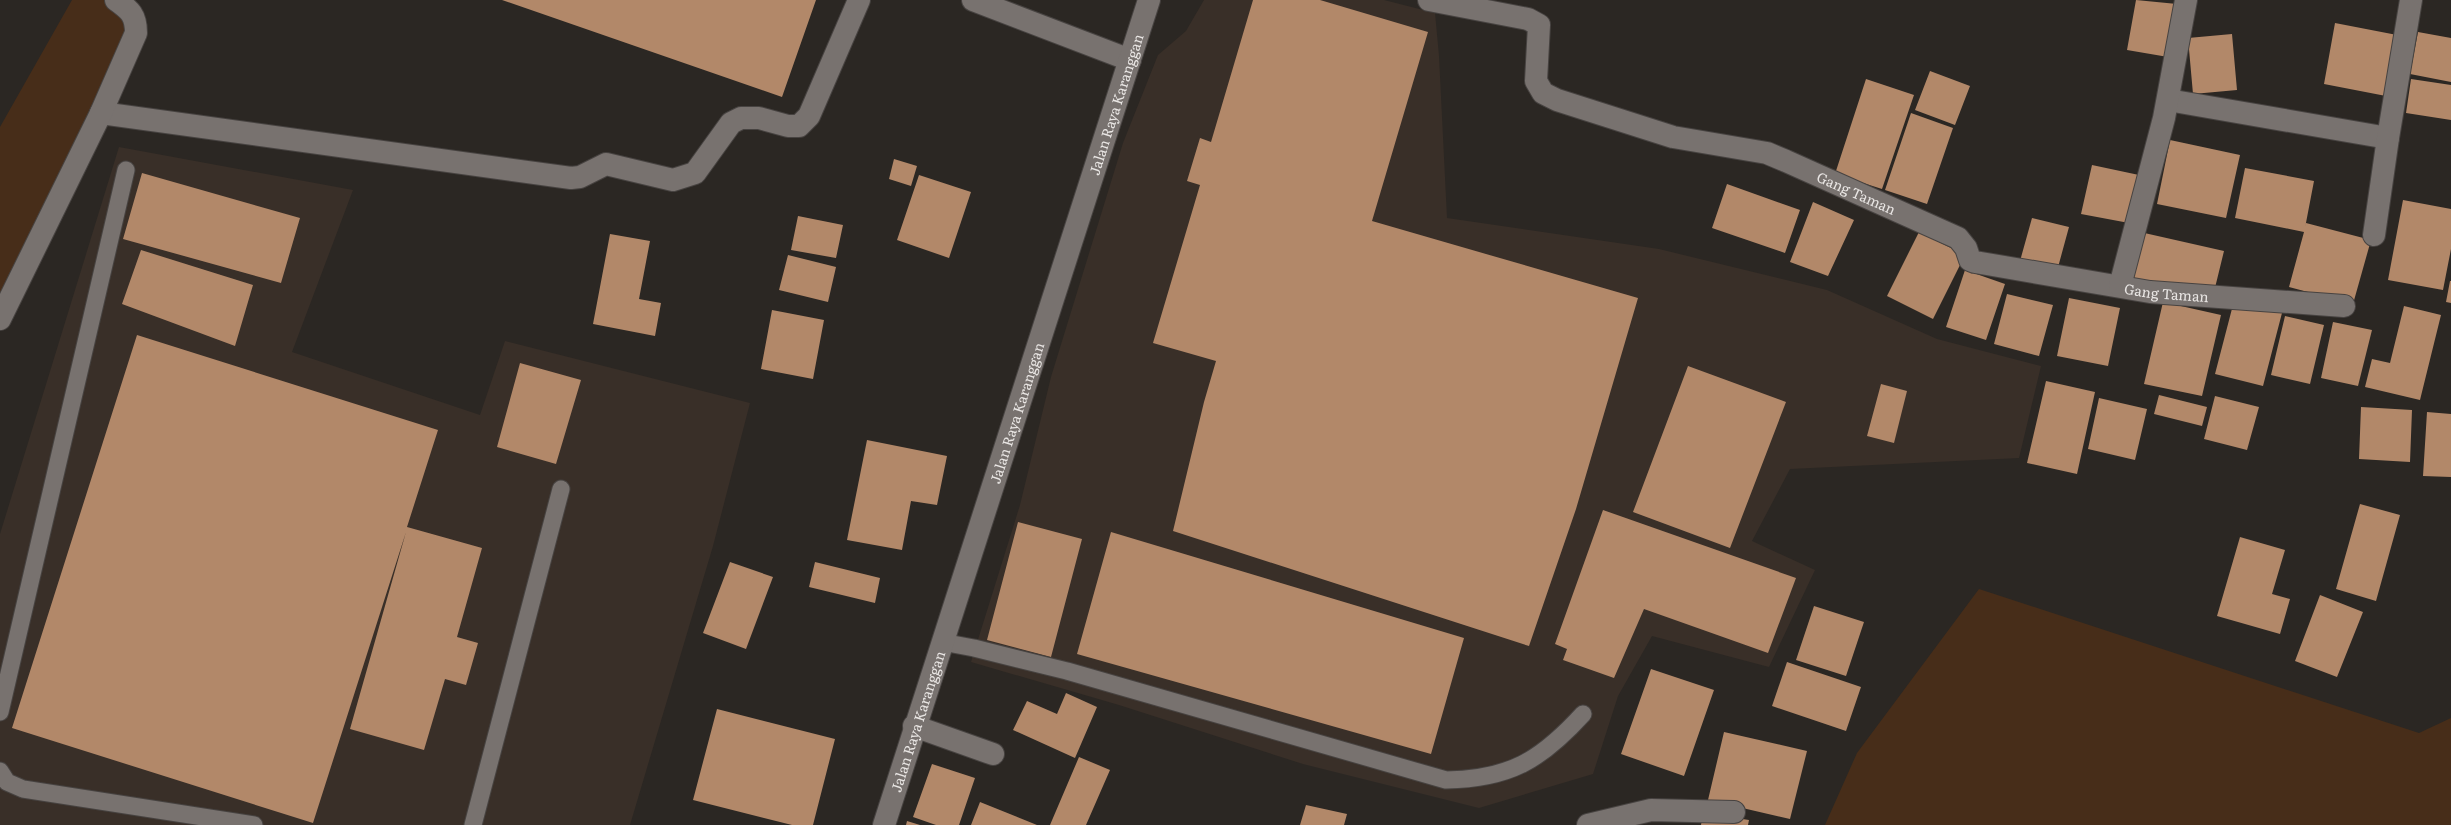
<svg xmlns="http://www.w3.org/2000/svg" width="2451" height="825" font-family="Literata,serif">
<rect width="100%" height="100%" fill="#2b2723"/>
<path fill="#392f28" d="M1204 0H1384L1435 13 1439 56 1447 218 1659 249 1827 290 1937 339 2041 366 2019 458 1790 469 1752 541 1815 570 1769 667 1652 636 1618 696 1593 774 1479 808 1303 764 1119 705 971 662 1020 505 1051 377 1123 143 1158 55 1186 31Z
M119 147 353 190 292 352 480 415 505 341 750 403 713 546 630 825H0V534Z"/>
<path fill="#472d19" d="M72 0H116L136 21 0 319V127Z
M1979 589 2419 733 2451 718V825H1825L1857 753Z"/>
<path fill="#b28869" d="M502 0H816L782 97Z
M1253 0H1320L1428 32 1372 221 1638 298 1576 509 1529 646 1173 531 1204 402 1216 361 1153 343 1200 185 1187 181 1200 138 1211 142Z
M2136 0 2177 4 2168 57 2127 50Z
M2335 23 2397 35 2386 96 2324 84Z
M2418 32 2451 38V82L2410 74Z
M2232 34 2237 90 2193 94 2188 38Z
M1930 71 1970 86 1955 125 1915 110Z
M1866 79 1914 95 1882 189 1835 174Z
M2411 79 2451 85V120L2406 113Z
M1911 113 1953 128 1927 204 1885 190Z
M2170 140 2240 155 2226 218 2157 204Z
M894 159 917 166 911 186 889 179Z
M2092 165 2139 175 2129 223 2081 214Z
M2245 168 2314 181 2305 228 2306 223 2371 240 2353 304 2289 287 2304 232 2235 218Z
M142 173 300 218 281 283 123 239Z
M919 175 971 192 949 258 897 240Z
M1727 184 1800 210 1785 253 1712 228Z
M2403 200 2451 209V249L2443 290 2388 280Z
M1813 202 1854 220 1828 276 1790 262Z
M798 216 843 225 836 258 791 250Z
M2032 218 2069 227 2057 271 2020 261Z
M1919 232 1965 255 1933 319 1887 296Z
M2140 232 2224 251 2213 296 2129 277Z
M610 234 650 241 639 299 661 303 655 336 593 324Z
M141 250 253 285 235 346 122 304Z
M788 255 836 267 828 302 779 290Z
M1965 270 2005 284 1986 340 1946 327Z
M2450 281H2451V303L2446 302Z
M2007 294 2053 305 2039 356 1994 344Z
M2069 298 2120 308 2108 366 2057 356Z
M2234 301 2282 313 2263 386 2215 374Z
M2163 302 2221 315 2202 396 2144 384Z
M2404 306 2441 315 2420 400 2365 387 2372 359 2390 363Z
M772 310 824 320 813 379 761 369Z
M2285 316 2324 325 2310 384 2271 375Z
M2333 322 2372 330 2358 386 2321 378Z
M137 335 438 430 407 527 482 548 457 637 478 643 466 685 445 679 424 750 350 729 406 532 313 823 12 728Z
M520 363 581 380 556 464 497 447Z
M1688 366 1786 402 1730 548 1633 512Z
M2046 381 2095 392 2077 474 2027 463Z
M1881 384 1907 391 1894 443 1867 436Z
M2159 395 2207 407 2202 426 2154 414Z
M2215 396 2259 407 2247 450 2204 439Z
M2099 398 2147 409 2135 460 2088 449Z
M2361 407 2412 410 2410 462 2359 459Z
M2427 412 2451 414V477L2423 476Z
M867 440 947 456 937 505 911 501 902 550 847 540Z
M2360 504 2400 515 2376 601 2336 589Z
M1603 510 1796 578 1768 653 1644 609 1614 678 1563 660 1567 649 1555 644Z
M1018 522 1082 539 1051 657 987 640Z
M1111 532 1464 638 1431 754 1077 654Z
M2240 537 2285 550 2272 594 2290 599 2280 634 2217 616Z
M730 562 773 577 746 649 703 633Z
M815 562 880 578 875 603 809 587Z
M2320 595 2363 612 2337 677 2295 661Z
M1814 606 1864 622 1846 676 1796 660Z
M1787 662 1861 687 1846 731 1772 706Z
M1651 669 1714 690 1684 776 1621 754Z
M1066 693 1097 707 1075 758 1013 730 1027 701 1057 714Z
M717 709 835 739 813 825H792L693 800Z
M1724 732 1807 751 1790 819 1708 800Z
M1079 757 1110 770 1086 825H1050Z
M932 764 975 778 959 825H936L913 817Z
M980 802 1037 825H971Z
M1306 805 1347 814 1344 825H1300Z
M1703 813 1749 820 1748 825H1701Z
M907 821 920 825H906Z"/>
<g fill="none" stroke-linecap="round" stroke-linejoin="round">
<defs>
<path id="lane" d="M942 642 974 648 1067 671 1446 780C1510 779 1541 760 1583 714
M0 712 126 170
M0 771 7 782 23 789 254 825
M473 825 561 489"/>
<g id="street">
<path d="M973 0 1130 60"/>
<path id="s1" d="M1429 0 1528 19 1539 25 1536 81 1543 93 1557 100 1673 137 1767 153 1786 161 1958 238 1966 248 1970 260 1975 262 2150 292 2344 306"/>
<path d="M2168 100 2388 138"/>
<path d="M101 113 571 178 580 177 606 164 673 180 695 173 731 123 741 118H759L788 126H799L809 116 859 0"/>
<path d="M2374 235 2388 138 2411 0"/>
<path d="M2120 286 2164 118 2186 0"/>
<path d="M0 319 101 113 136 33C136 15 130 10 116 0"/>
<path d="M914 726 993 754"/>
<path d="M1588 825 1651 810 1734 812"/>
</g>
<g id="secondary">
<path id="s2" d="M884 825 1149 0"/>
</g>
</defs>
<use href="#lane" stroke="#474341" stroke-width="19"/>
<use href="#street" stroke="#474341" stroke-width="24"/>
<use href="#secondary" stroke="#474341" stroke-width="24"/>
<use href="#lane" stroke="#78726f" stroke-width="17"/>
<use href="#street" stroke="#78726f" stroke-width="22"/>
<use href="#secondary" stroke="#78726f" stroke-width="22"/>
</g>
<g text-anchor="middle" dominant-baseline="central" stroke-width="4" stroke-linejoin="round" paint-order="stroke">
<g font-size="14" fill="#e9e6e4" stroke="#2b2723">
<text stroke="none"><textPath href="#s2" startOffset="757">Jalan Raya Karanggan</textPath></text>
<text stroke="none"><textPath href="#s1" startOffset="514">Gang Taman</textPath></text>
<text stroke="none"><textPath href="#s1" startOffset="850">Gang Taman</textPath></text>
<text stroke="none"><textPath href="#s2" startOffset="433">Jalan Raya Karanggan</textPath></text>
<text stroke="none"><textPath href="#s2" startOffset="109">Jalan Raya Karanggan</textPath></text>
</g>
</g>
</svg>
